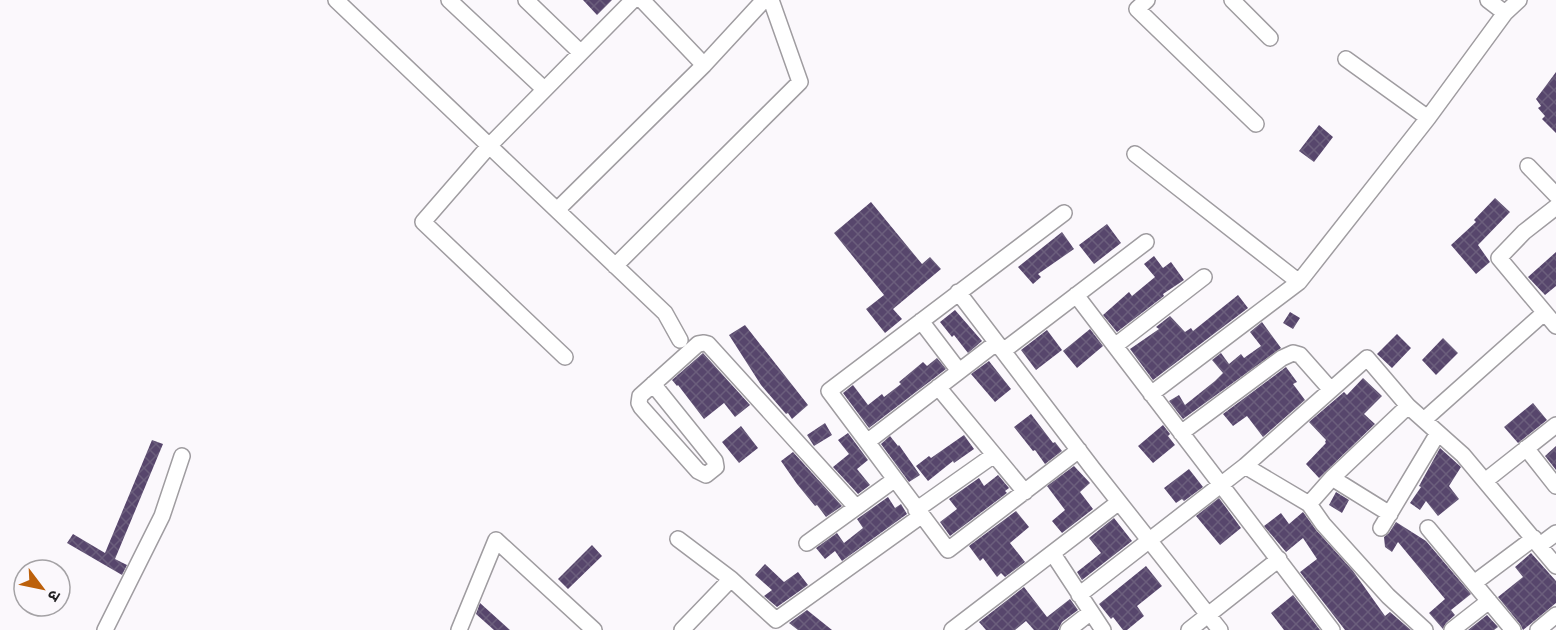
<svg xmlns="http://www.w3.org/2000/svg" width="1556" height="630" font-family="'Source Sans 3','Noto Sans Devanagari',sans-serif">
<defs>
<pattern id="building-cross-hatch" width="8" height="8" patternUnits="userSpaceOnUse" patternTransform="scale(1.5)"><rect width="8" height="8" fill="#57466c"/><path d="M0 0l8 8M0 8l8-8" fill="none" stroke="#6b5e7c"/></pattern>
</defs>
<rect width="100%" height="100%" fill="#fbf8fc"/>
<path fill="url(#building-cross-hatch)" d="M583 0H612L597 15Z
M1556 72V133L1542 119 1545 116 1538 108 1541 106 1536 99Z
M1319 125 1333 137 1314 162 1299 151Z
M1495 198 1510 212 1478 245 1490 262 1476 274 1451 245 1476 222 1474 220Z
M871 202 922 264 930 257 941 269 893 309 902 319 885 333 866 309 884 295 834 233Z
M1107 224 1121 243 1094 264 1079 245Z
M1062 232 1074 249 1038 274 1041 277 1033 284 1018 267Z
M1556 252V286L1545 295 1528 277Z
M1154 256 1163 268 1171 262 1184 280 1163 294 1164 296 1117 332 1103 315 1129 292 1132 296 1155 277 1144 264Z
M1238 295 1248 308 1153 380 1130 349 1159 329 1156 327 1170 316 1185 332 1191 328 1193 331Z
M955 310 982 341 968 353 954 335 952 337 940 322Z
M1290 312 1300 318 1293 329 1283 323Z
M1262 322 1281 348 1183 419 1169 401 1179 395 1185 405 1215 381 1223 373 1212 360 1221 353 1229 364 1241 354 1244 358 1261 346 1250 332Z
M745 325 808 405 792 419 788 413 786 414 761 385 729 335Z
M1090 329 1103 346 1077 368 1063 351Z
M1047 330 1062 350 1036 370 1021 350Z
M1397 334 1411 348 1392 368 1377 354Z
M1443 338 1458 353 1436 375 1422 360Z
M703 353 750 405 735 417 724 403 704 419 678 385 677 386 672 380Z
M937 358 946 369 869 428 843 393 853 385 868 405 882 394 884 397 901 384 899 382 923 362 927 366Z
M989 361 1011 389 995 402 971 374Z
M1286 367 1297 382 1293 384 1305 400 1263 437 1247 416 1233 426 1223 414Z
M1363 378 1382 396 1364 414 1375 424 1319 478 1306 464 1326 443 1325 442 1326 440 1309 422 1344 392 1347 395Z
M1533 403 1547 420 1518 443 1504 427Z
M1031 414 1053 443 1055 442 1062 451 1045 464 1035 450 1033 451 1014 427Z
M825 423 832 435 814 446 807 435Z
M1163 425 1170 434 1168 436 1175 445 1153 463 1138 446Z
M741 426 758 448 739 463 722 442Z
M848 433 868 460 857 469 870 485 858 494 833 467 849 454 838 440Z
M964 435 974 449 954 463 953 461 928 481 916 466 929 456 931 458Z
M890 436 898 446 899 445 920 475 909 482 881 444Z
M152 440 163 444 115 559 127 565 122 575 67 543 73 534 105 553Z
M1556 446V470L1545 456Z
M1440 448 1461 467 1449 486 1459 499 1438 516 1426 501 1420 510 1410 503 1421 487 1419 486Z
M793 452 842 506 826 517 817 505 815 506 797 484 781 461Z
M1074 466 1090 483 1080 492 1093 509 1062 533 1052 521 1065 510 1047 486Z
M1189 469 1203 487 1184 501 1182 499 1176 503 1164 488Z
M998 475 1009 488 1005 491 1007 493 950 536 940 522 957 509 949 499 979 478 984 486Z
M1336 492 1349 500 1342 513 1329 505Z
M888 497 895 508 901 504 907 514 842 561 835 551 825 559 816 548 837 533 844 543 863 528 857 519Z
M1219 498 1241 528 1220 545 1196 516Z
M1016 511 1029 527 1010 543 1025 562 1005 577 1001 573 997 577 983 558 980 561 969 546Z
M1303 512 1316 530 1353 571 1385 616 1390 612 1411 630H1345L1300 572 1317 559 1303 538 1286 552 1264 526 1281 513 1289 524Z
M1114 518 1132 541 1082 580 1077 572 1101 553 1089 538Z
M1396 522 1426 541 1471 594 1451 610 1455 615 1446 623 1443 629 1429 613 1445 599 1398 542 1392 552 1385 547 1384 537 1389 533Z
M592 545 602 556 568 589 558 579Z
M1531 553 1556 581V603L1523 630 1520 624 1498 597 1523 577 1515 567Z
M765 564 784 582 798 572 808 585 777 607 764 596 772 590 755 575Z
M1146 566 1162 586 1137 606 1144 616 1127 630H1123L1113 617 1111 619 1099 604Z
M1024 587 1047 617 1070 599 1078 610 1062 622 1058 630H1034L1026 621 1015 630H986L979 622Z
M1293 595 1320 630H1284L1271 613Z
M480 603 510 630H494L476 614Z
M807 610 832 630H798L789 623Z
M1487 615 1498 627 1494 630H1468Z"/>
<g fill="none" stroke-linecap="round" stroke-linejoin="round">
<defs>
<path id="minor" d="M336 0 665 313 680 340
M449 0 544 89
M526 0 580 52
M642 0 704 65
M1147 0 1137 9 1256 124
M1232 0 1270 38
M1488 0 1505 13
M1346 59 1428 118
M1135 154 1299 282
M1528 166 1556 195
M1556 207 1524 232 1499 258 1556 326
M557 210 704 65 764 0
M1064 213 829 391 948 550 1079 450
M615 266 800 82 771 0
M958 292 1093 469 1220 630
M1076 295 1332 630
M921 321 959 371
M1116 345 1204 277
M1003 351 1146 242
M565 357 423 222 489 146 633 0
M653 384 715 461 716 467 706 475 698 471 641 407 639 403 640 396 698 344 704 343 708 344 856 507
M938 387 1025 492
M1151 394 1299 282 1428 118 1505 13 1519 0
M1425 419 1544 313
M1181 433 1282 358 1293 353 1300 355 1331 390
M867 442 996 343
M1526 448 1556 486
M1245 466 1309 504 1323 524 1388 596 1425 630
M1332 478 1390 514
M1485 481 1556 425
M1309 504 1332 478 1408 406
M916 510 994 455
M1381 528 1438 433
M1428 528 1513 630
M678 539 731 579
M807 543 894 480
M1540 545 1556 533
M1053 554 1103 630
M1474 583 1534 538
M1079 595 1245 466 1367 358 1408 406 1463 455 1556 566
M105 630 162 516 182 456
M459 630 496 540 594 630
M682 630 731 579 776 620 921 516
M952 630 1119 502
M1068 630 1091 612
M1189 630 1279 559
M1452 630 1489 601
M1538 630 1556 615"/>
</defs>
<use href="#minor" stroke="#9f9ca0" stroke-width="18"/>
<use href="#minor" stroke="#fff" stroke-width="15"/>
</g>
<g transform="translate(42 588) rotate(122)"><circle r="28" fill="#fbf8fc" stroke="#a4a2a5" stroke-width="1.5"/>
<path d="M0-4.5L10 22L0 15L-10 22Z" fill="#bc600a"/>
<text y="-9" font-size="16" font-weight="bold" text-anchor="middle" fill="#222123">उ</text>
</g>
</svg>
